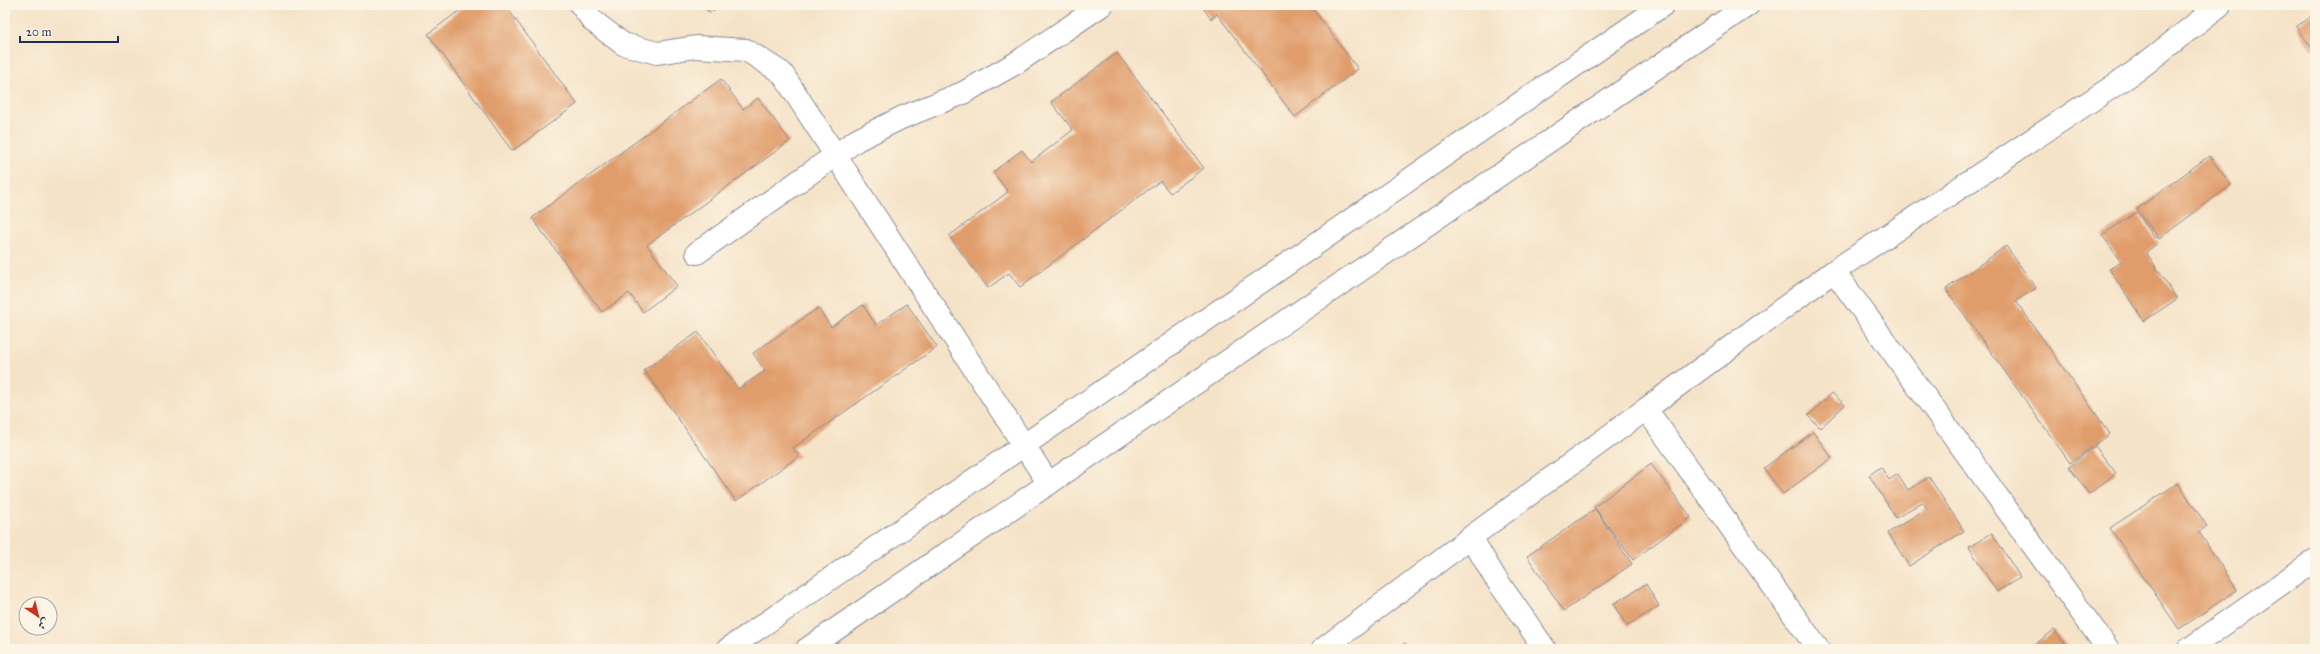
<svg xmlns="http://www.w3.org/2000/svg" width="2320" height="654" font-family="'IM FELL Great Primer',Amiri,serif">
<rect width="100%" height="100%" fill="#fcf5e5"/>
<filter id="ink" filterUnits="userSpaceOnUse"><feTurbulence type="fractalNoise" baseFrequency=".025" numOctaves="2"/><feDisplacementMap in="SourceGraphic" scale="8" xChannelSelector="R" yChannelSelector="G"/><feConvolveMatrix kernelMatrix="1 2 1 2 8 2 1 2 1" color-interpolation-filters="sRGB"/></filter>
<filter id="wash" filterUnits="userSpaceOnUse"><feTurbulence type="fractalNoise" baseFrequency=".012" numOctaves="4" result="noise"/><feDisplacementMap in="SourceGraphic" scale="16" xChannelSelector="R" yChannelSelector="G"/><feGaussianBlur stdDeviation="0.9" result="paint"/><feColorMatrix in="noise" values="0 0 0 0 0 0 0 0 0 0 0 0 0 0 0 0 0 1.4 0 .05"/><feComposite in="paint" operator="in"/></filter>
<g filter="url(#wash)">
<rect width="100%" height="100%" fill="#f5e3c8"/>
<g id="blocks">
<path fill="#e09c6b" d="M467 5H505L577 104 512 151 428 34Z
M703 5H721L710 13Z
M1201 5H1310L1358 69 1295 117 1217 14 1211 19Z
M2315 13V52L2296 27Z
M1117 53 1204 168 1170 193 1160 181 1020 287 1009 273 988 288 949 236 1008 192 993 172 1022 150 1031 162 1073 130 1051 102Z
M721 79 743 109 758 98 790 141 647 245 677 286 643 312 629 293 602 312 532 218Z
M2209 156 2231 185 2159 239 2137 209Z
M2137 212 2158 243 2146 252 2177 299 2144 321 2109 269 2121 262 2102 235Z
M2006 246 2036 288 2016 301 2110 434 2070 463 1946 289Z
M907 304 937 347 793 448 799 456 736 501 644 370 698 332 738 389 765 371 753 353 818 308 831 327 863 305 876 325Z
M1832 393 1845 405 1820 428 1808 416Z
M1813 432 1832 458 1783 494 1764 468Z
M2095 446 2116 473 2089 494 2069 467Z
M1651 464 1691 517 1633 560 1594 507Z
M1881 467 1889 480 1898 474 1908 490 1929 477 1964 531 1909 566 1888 533 1927 508 1922 502 1896 518 1869 475Z
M2178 483 2207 526 2199 532 2237 590 2179 629 2110 528Z
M1595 509 1632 564 1564 611 1527 556Z
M1992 533 2020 577 1997 592 1969 547Z
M1646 584 1659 606 1627 626 1613 604Z
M2054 630 2069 649H2029Z
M1405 643 1409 649H1396Z"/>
</g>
</g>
<g filter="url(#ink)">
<use href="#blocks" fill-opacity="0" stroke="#888993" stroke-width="1"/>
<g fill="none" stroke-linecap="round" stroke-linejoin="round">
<defs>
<path id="minor" d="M581 5 593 21 623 44 657 53 696 47 746 50 782 73 1049 484
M697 253 857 140 901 118 963 93 1016 63 1102 5
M1834 271 2136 71 2220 5
M1646 409 1834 271 2108 649
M1471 537 1646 409 1818 649
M728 649 1663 5
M807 649 1748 5
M1323 649 1471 537 1494 576 1545 649
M2189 649 2315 560"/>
</defs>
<use href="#minor" stroke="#888993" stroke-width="24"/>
<use href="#minor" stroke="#fff" stroke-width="22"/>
</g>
</g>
<rect width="2320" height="654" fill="none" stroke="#fcf5e5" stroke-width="20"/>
<g transform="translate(38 616) rotate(145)"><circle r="19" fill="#fcf5e5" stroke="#a2a6af"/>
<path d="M0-3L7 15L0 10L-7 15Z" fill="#c8321e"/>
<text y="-6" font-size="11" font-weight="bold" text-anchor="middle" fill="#1b2f5e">ش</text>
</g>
<path d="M20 36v6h98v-6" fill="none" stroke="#1b2f5e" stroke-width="2"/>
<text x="26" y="36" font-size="12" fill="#1b2f5e" stroke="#fcf5e5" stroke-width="3" paint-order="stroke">20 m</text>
</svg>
